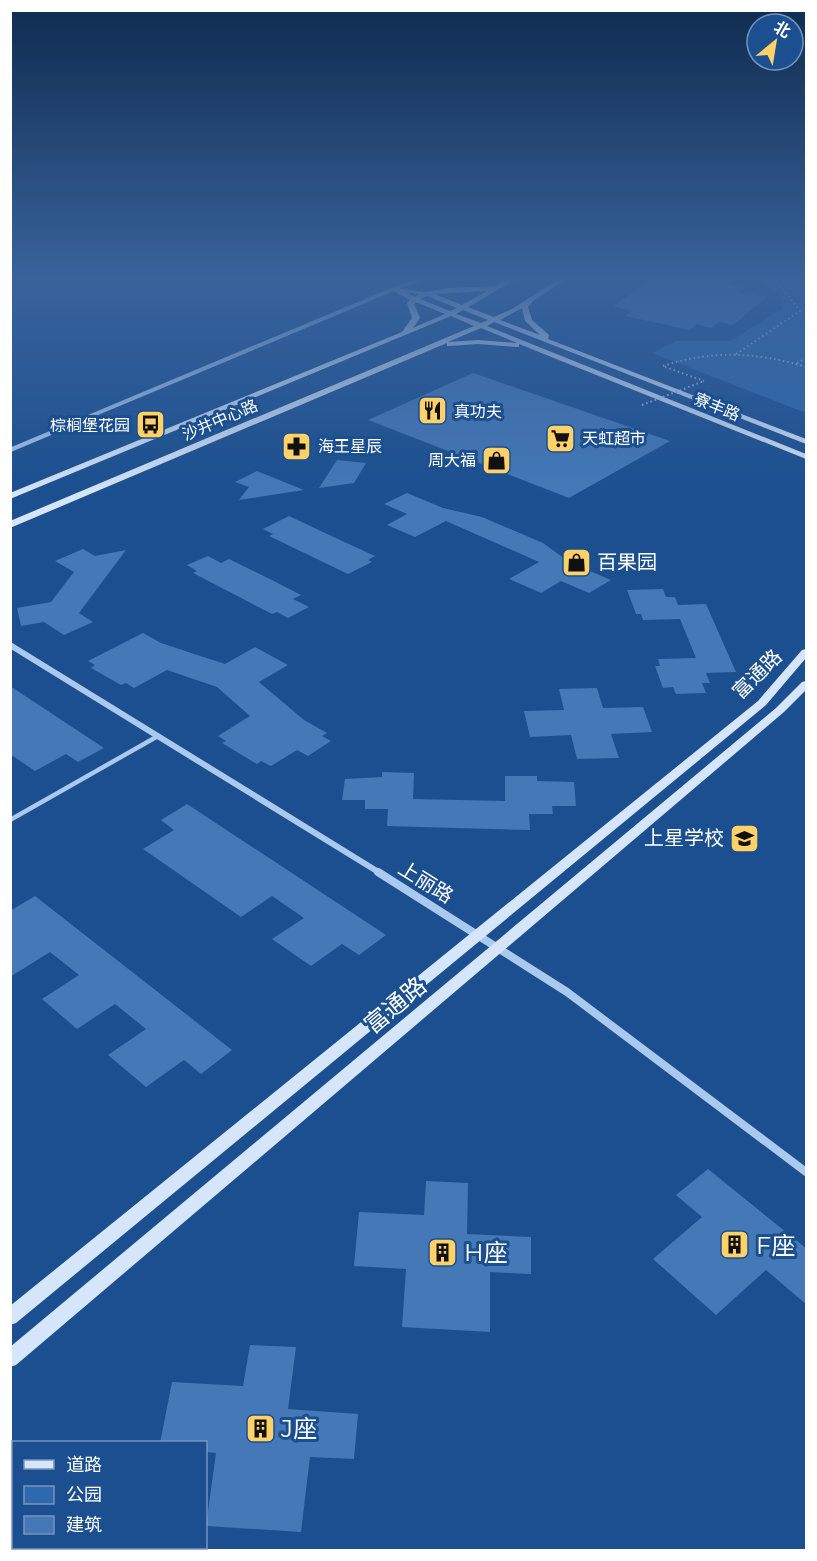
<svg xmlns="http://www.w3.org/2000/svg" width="817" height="1561" font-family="Montserrat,'Noto Sans SC',sans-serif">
<rect width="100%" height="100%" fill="#1b4f8f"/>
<path fill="#2e69ad" d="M755 276H806V413L652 353 676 341H730L782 309 781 296Z"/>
<path fill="#4478b7" d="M657 276H740L730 284 746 287 740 292 767 297 733 325 719 322 711 328 696 324 690 330 625 316 633 311 613 306Z
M473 373 670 441 569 498 368 420Z
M337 460 366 463 354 483 319 488Z
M257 471 304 490 239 500 249 487 235 482Z
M407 493 443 508 482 517 543 543 569 562 611 580 589 593 561 581 541 593 509 579 539 562 446 521 415 537 387 525 407 514 384 504Z
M289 516 340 540 375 556 368 560 372 562 348 574 269 536 273 534 263 529Z
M83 549 95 556 126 550 79 613 93 622 64 635 44 622 21 626 17 608 51 602 74 572 55 561Z
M208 556 221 563 229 559 272 580 301 595 293 599 309 607 288 618 277 612 272 614 193 573 197 571 187 565Z
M663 589 666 597H675L678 605 706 604 736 672 706 673 710 683H702L706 693 676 694 673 687 663 688 655 666H660L658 659 696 658 680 619 643 620 641 614H636L627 590Z
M143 633 161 643 225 664 255 647 288 665 259 682 304 720 327 733 322 736 331 741 308 756 297 750 271 766 261 761 257 764 222 743 226 741 218 736 250 716 217 687 167 670 134 688 126 683 121 685 91 668 95 665 88 661Z
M10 686 104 748 78 762 66 754 35 771 10 754Z
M597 688 603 708 643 707 652 732 611 734 619 758 577 759 571 735 530 737 524 711 564 710 559 689Z
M382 772 414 773 413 799 505 801V776H537V781L574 782 576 806H552L553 814H529L530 830 387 826 388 809H365V800H342L345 779 382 777Z
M187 804 386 935 359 955 342 944 311 966 272 939 304 918 272 896 241 917 143 849 174 830 161 820Z
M35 896 232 1050 201 1074 184 1060 146 1087 108 1055 146 1029 115 1004 77 1029 42 999 79 975 50 952 10 977V911Z
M708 1169 807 1249V1305L766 1270 716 1315 653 1259 702 1217 676 1195Z
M426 1181 468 1183 467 1234 531 1237V1274L490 1272V1332L402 1327 406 1269 354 1266 359 1212 424 1215Z
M250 1345 296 1347 288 1409 358 1414 354 1459 310 1457 301 1532 206 1526 216 1453 206 1452V1443H160L172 1382 243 1386Z"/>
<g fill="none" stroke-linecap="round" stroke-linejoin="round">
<path stroke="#a9c9ee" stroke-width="2" stroke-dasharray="1.5 3" stroke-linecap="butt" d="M801 276 806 286
M736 354 800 311 772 276
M797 363 806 358
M663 366C711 350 758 352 806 367
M665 367 704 381"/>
<path stroke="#a9c9ee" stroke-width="3" d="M394 289 429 276"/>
<path stroke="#a9c9ee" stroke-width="4.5" d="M10 820 158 736"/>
<path stroke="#a9c9ee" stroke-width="4" d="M50 433 394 289"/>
<path stroke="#a9c9ee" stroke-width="4.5" d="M10 450 53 432"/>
<path stroke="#a9c9ee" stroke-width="6" d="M10 645 380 873"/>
<path stroke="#a9c9ee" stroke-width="8" d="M378 872 567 992 806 1172"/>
<path fill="#d6e6fa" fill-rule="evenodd" d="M514 276H522L468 307 494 317 512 309 563 276H571L533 301 528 307 532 320 549 335 548 339 806 439V444L494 322 487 326 806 454V459L519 344V347H516L478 344 450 346H447V343L10 528V521L474 326 451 316 10 499V493L402 332 412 318 407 303 410 300 392 290V288L426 292 449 288 495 286ZM487 291 462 305 434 294ZM406 292 419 294 415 297ZM427 296 457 308 450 311 420 299ZM416 302 445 314 413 328 420 318 414 304ZM522 308 525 321 540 335 500 320ZM463 310 488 320 481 323 456 314ZM481 328 517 343 478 340 448 342Z
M806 649V658L766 705 16 1323 10 1325V1306L758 701 802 650Z
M806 681V690L784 712 16 1365 10 1367V1347L776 708 802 682Z"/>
<path stroke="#a9c9ee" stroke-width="2" stroke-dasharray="1.5 3" stroke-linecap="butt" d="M642 405 704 381"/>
</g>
<linearGradient id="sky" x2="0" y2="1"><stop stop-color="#0f2b4f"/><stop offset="0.56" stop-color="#39639b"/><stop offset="1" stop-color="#39639b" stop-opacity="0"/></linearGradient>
<rect width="817" height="495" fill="url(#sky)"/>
<defs>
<symbol id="restaurant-square" viewBox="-11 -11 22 22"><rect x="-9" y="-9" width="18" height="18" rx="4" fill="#ffd166" stroke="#1b4f8f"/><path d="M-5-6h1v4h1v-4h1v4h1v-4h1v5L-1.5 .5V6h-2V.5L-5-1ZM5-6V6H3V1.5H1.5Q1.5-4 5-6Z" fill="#111"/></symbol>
<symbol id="bus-square" viewBox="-11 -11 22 22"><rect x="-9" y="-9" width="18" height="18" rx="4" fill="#ffd166" stroke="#1b4f8f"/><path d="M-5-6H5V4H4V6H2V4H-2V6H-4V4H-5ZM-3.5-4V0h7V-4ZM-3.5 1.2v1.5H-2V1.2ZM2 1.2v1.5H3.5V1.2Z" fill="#111"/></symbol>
<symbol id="supermarket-square" viewBox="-11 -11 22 22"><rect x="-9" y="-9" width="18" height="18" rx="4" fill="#ffd166" stroke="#1b4f8f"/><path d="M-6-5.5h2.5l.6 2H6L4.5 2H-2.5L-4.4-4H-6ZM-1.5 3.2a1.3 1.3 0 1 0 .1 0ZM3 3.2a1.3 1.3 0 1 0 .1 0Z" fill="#111"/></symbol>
<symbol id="pharmacy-square" viewBox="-11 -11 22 22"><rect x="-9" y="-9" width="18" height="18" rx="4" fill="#ffd166" stroke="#1b4f8f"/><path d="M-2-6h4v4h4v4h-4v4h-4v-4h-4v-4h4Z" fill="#111"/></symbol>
<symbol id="shop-square" viewBox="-11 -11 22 22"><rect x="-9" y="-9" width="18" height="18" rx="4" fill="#ffd166" stroke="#1b4f8f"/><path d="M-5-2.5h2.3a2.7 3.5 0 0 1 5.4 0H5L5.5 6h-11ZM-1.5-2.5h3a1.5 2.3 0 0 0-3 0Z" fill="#111"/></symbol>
<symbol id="school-square" viewBox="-11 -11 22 22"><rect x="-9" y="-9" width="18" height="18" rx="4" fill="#ffd166" stroke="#1b4f8f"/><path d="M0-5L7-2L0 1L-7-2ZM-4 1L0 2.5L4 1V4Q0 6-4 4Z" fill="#111"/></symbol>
<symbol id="building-square" viewBox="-11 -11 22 22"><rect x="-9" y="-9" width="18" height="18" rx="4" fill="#ffd166" stroke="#1b4f8f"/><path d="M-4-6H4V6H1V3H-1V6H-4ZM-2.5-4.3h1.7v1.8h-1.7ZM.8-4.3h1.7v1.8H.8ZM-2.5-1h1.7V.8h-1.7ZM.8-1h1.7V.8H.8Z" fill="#111"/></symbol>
</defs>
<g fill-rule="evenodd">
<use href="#restaurant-square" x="416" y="394" width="33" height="33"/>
<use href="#bus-square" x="134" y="408" width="33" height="33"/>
<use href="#supermarket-square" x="544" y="422" width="33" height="33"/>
<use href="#pharmacy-square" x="280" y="430" width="33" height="33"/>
<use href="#shop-square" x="480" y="444" width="33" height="33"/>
<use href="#shop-square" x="560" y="546" width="33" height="33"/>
<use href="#school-square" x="728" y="822" width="33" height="33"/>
<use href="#building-square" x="718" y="1228" width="33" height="33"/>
<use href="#building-square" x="426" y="1236" width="33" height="33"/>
<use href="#building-square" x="244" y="1412" width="33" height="33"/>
</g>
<g text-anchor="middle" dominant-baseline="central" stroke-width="6" stroke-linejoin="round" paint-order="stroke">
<g font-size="16" fill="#fff" stroke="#1b4f8f">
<text transform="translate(717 407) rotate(22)">寮丰路</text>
<text transform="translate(220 420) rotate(-23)">沙井中心路</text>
</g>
<g font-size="16" fill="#fff" stroke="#1b4f8f" text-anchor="start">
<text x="454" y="411">真功夫</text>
<text x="130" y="425" text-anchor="end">棕榈堡花园</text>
<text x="582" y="438">天虹超市</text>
<text x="318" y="446">海王星辰</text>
<text x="476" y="460" text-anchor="end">周大福</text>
</g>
<g font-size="20" fill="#fff" stroke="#1b4f8f" text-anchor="start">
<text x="597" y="562">百果园</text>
<text x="724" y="838" text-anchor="end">上星学校</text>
</g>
<g font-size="20" fill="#fff" stroke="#1b4f8f">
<text transform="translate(757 674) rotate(-45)">富通路</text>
<text transform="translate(426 882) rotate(32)">上丽路</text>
</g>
<g font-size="24" fill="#fff" stroke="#1b4f8f">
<text transform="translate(395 1005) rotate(-40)">富通路</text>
</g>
<g font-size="24" fill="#fff" stroke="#1b4f8f" text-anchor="start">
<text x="756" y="1245">F座</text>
<text x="464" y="1252">H座</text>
<text x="281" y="1428">J座</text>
</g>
</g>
<rect width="817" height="1561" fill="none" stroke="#ffffff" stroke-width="24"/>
<rect x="12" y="1441" width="195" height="108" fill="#1b4f8f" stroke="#7695bc" stroke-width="1.5"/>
<rect x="24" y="1460" width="30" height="9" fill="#d6e6fa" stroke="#7695bc" stroke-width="1.5"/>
<text x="66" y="1471" font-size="18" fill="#ffffff">道路</text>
<rect x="24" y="1486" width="30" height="18" fill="#2e69ad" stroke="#7695bc" stroke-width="1.5"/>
<text x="66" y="1501" font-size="18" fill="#ffffff">公园</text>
<rect x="24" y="1516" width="30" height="18" fill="#4478b7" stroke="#7695bc" stroke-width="1.5"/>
<text x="66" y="1531" font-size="18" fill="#ffffff">建筑</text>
<g transform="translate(775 42) rotate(30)"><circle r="28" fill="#1b4f8f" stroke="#7695bc" stroke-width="1.5"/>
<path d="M0-4.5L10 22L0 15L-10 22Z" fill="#ffd166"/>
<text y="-9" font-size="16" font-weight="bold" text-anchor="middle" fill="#ffffff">北</text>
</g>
</svg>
